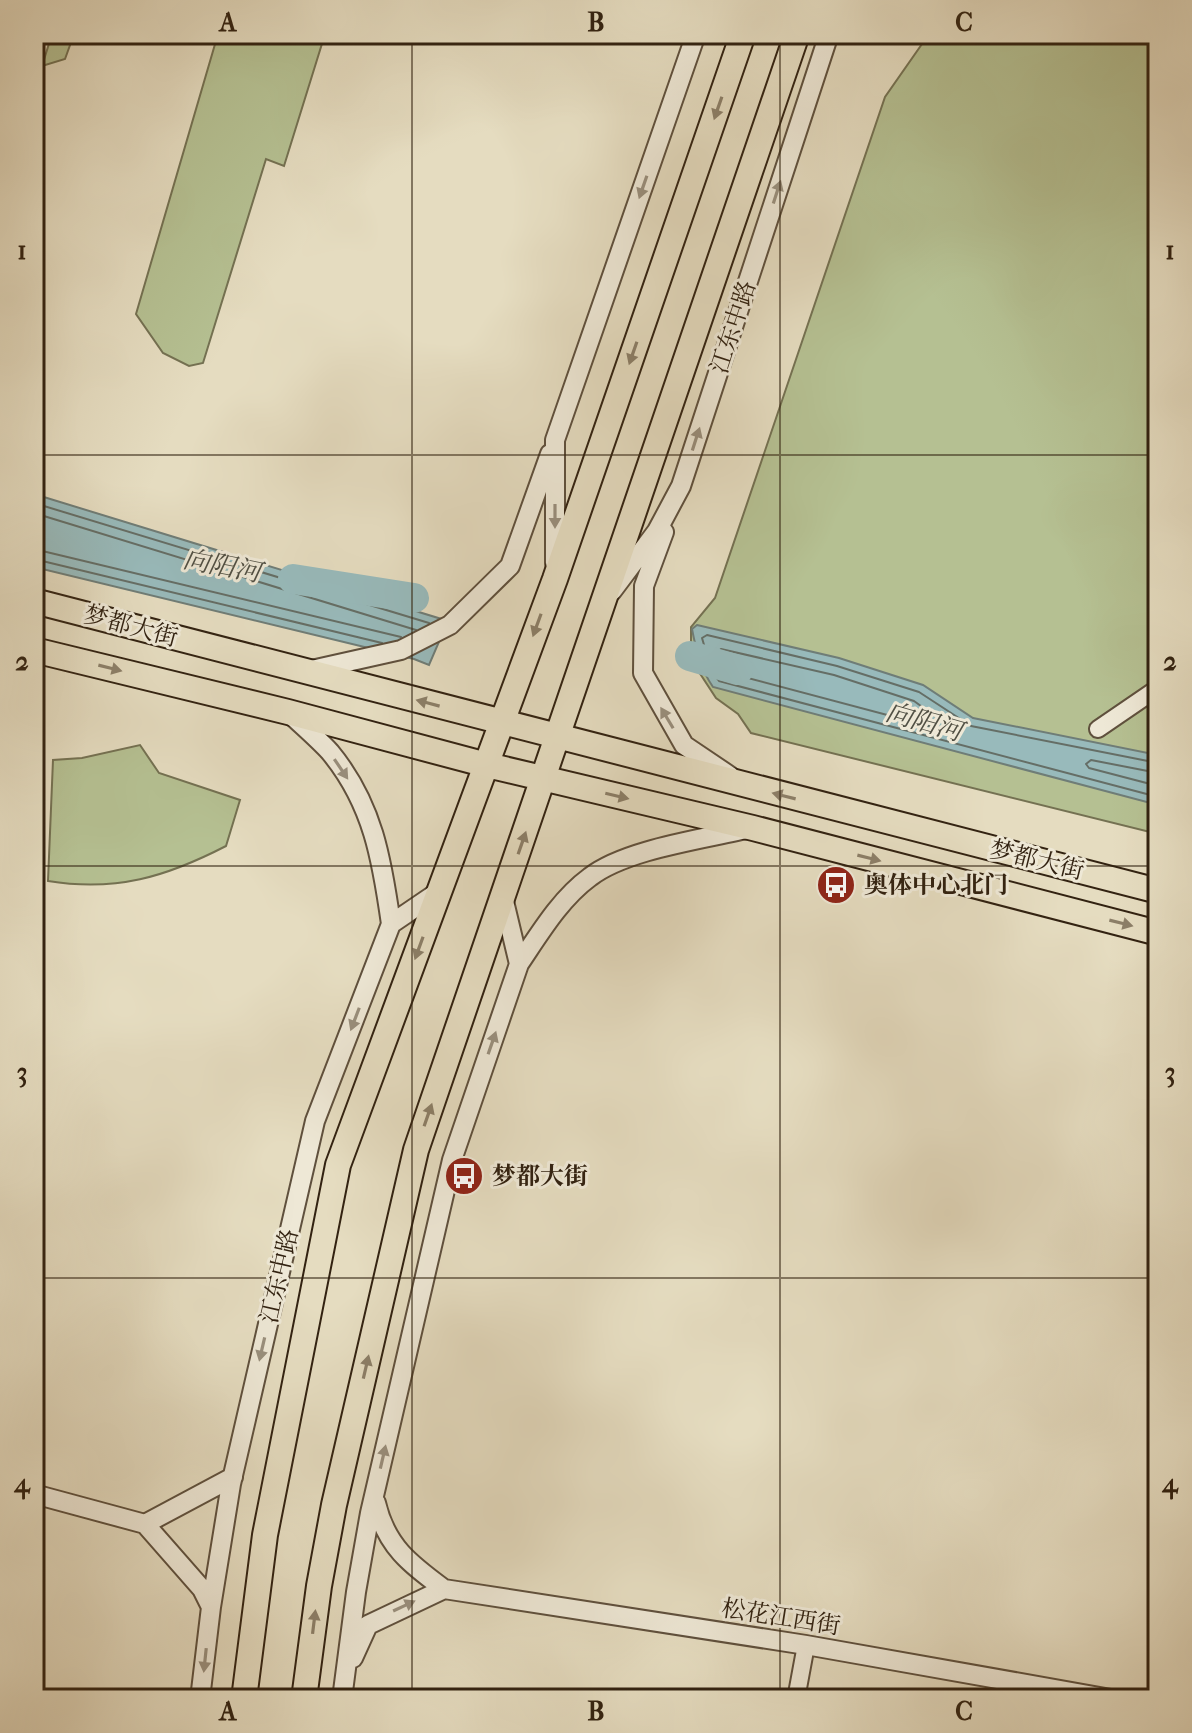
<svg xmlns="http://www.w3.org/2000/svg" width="1192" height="1733" font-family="'IM FELL French Canon','Noto Serif SC',serif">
<rect width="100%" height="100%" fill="#e5dcc0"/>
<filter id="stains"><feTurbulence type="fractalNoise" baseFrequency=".0025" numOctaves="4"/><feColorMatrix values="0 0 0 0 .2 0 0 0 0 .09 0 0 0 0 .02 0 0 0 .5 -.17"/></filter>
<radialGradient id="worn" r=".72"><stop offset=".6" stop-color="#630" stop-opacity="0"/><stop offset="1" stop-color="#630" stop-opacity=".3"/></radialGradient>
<path fill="#b5c092" stroke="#747152" stroke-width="2" d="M52 34H74L65 59 42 66Z
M218 34H325L284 166 266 159 203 363 189 366 163 353 136 314Z
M929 34H1158V834L751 733 738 714 716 698 699 672 691 650V627L715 598 885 97Z
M140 745 159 773 240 800 226 846C166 877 116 892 48 881L53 760 82 758Z"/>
<path fill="#98babb" stroke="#6f7d77" stroke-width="2" d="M34 494 448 621 429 665 414 659 34 567Z
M697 625 839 658 923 685 973 718 1158 755V805L713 687C701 670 696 650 692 629Z"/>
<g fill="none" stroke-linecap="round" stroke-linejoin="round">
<path stroke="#656e66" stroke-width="2" d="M34 503 429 623
M34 513 416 630
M34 549 401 637
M34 559 382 643
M721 649 834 675 914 701 943 722 944 726 940 729 725 672 717 653Z
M1158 763 971 726 919 692 837 666 707 635 702 638 712 672 719 681 1158 797
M1158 773 1091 760 1086 764 1089 768 1158 786"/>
<path stroke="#98babb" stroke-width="30" d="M293 579 414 598
M690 656 738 670"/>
<defs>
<path id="minor" d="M1098 729 1158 688
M796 1699 806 1645"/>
<path id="tertiary" d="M664 532 644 586 643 673 684 745 730 776
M555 563V440L696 34
M612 591 657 531 681 486 829 34
M307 671 401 650 450 625 510 566 550 454
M290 714C303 726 318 739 330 752 373 804 382 860 391 924
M519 964C540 933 560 899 590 877 626 849 705 839 750 828
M34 1494 145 1524
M376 1503C386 1546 410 1564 444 1589L806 1645 1111 1699
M145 1524 202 1589 211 1607
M145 1524 233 1477
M353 1658 368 1625 444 1589
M200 1699 211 1607 231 1484 315 1121 391 924 441 890
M342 1699 356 1592 370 1513 452 1160 519 964 503 897"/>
<path id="primary" d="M34 601 1158 891
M34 650 288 712 487 765 753 828 1158 933
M244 1699 265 1535 338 1165 555 579 743 34
M304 1699 319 1586 334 1505 416 1150 797 34"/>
</defs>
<use href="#minor" stroke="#5f503d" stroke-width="20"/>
<use href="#tertiary" stroke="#5f503d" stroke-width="22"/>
<use href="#primary" stroke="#322211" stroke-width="28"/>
<use href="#minor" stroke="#eee8d6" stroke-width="16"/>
<use href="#tertiary" stroke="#eee8d6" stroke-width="18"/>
<use href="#primary" stroke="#e5dcc0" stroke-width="24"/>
</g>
<defs><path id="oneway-solid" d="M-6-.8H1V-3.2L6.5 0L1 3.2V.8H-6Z" transform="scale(2)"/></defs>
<g fill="#8c7f68">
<use href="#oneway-solid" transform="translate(718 108) rotate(109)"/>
<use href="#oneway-solid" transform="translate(633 353) rotate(109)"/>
<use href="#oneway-solid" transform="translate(537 625) rotate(110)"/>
<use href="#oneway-solid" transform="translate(110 668) rotate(14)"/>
<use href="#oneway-solid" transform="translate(428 703) rotate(-165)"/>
<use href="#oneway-solid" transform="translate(617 796) rotate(13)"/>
<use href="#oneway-solid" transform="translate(784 796) rotate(-166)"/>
<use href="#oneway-solid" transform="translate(522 843) rotate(-71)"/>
<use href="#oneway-solid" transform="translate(869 858) rotate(14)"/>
<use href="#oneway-solid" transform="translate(1121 923) rotate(14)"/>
<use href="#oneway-solid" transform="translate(419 948) rotate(110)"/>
<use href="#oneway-solid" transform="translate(428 1115) rotate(-71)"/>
<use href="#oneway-solid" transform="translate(366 1367) rotate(-77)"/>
<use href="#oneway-solid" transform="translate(314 1622) rotate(-83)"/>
</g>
<g fill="#998f7d">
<use href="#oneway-solid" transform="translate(643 187) rotate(109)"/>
<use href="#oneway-solid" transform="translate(777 192) rotate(-72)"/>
<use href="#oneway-solid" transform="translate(696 439) rotate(-72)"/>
<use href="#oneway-solid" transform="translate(555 516) rotate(90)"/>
<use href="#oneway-solid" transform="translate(667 718) rotate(-121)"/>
<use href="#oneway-solid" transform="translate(341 769) rotate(56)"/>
<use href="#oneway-solid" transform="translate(355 1019) rotate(111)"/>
<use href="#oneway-solid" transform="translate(492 1043) rotate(-71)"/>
<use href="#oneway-solid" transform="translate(262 1349) rotate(103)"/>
<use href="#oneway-solid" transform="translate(383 1457) rotate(-77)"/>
<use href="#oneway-solid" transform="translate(404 1606) rotate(-25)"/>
<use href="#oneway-solid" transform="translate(205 1660) rotate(96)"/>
</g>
<path fill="none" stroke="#322211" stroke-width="2" stroke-opacity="0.55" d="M412 34V1699M780 34V1699M34 455H1158M34 866H1158M34 1278H1158"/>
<defs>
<symbol id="bus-disc" viewBox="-11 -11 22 22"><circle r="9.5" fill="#8f2418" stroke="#eee8d6"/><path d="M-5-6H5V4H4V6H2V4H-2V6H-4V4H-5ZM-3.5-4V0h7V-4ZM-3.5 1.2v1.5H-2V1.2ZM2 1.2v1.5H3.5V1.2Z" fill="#fff"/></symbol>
</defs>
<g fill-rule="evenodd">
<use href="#bus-disc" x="814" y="863" width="44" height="44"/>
<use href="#bus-disc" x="442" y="1154" width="44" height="44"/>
</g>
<g text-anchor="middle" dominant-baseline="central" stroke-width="6" stroke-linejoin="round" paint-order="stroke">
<g font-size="24" fill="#322211" stroke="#eee8d6">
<text transform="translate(733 327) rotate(-72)">江东中路</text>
<text transform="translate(131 626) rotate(15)">梦都大街</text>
<text transform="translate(1037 860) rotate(14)">梦都大街</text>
<text transform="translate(279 1276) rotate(-77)">江东中路</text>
<text transform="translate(781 1617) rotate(9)">松花江西街</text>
</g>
<g font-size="24" font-weight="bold" fill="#322211" stroke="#eee8d6" text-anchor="start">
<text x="864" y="885">奥体中心北门</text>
<text x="492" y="1176">梦都大街</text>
</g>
<g font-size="26" font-style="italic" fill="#515044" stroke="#eee8d6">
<text transform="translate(222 566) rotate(11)">向阳河</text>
<text transform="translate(924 722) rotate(16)">向阳河</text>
</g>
</g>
<rect width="1192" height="1733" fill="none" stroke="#e5dcc0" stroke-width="88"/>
<rect x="44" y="44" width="1104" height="1645" fill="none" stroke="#322211" stroke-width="3"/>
<g font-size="26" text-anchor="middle" font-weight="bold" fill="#322211">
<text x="228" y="31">A</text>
<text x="596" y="31">B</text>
<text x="964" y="31">C</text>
<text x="22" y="259">1</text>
<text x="1170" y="259">1</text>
<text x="22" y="670">2</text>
<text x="1170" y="670">2</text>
<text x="22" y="1081">3</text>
<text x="1170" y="1081">3</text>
<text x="22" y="1492">4</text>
<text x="1170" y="1492">4</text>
<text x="228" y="1720">A</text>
<text x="596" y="1720">B</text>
<text x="964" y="1720">C</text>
</g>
<rect width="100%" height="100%" filter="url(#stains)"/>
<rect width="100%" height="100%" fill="url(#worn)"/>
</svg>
